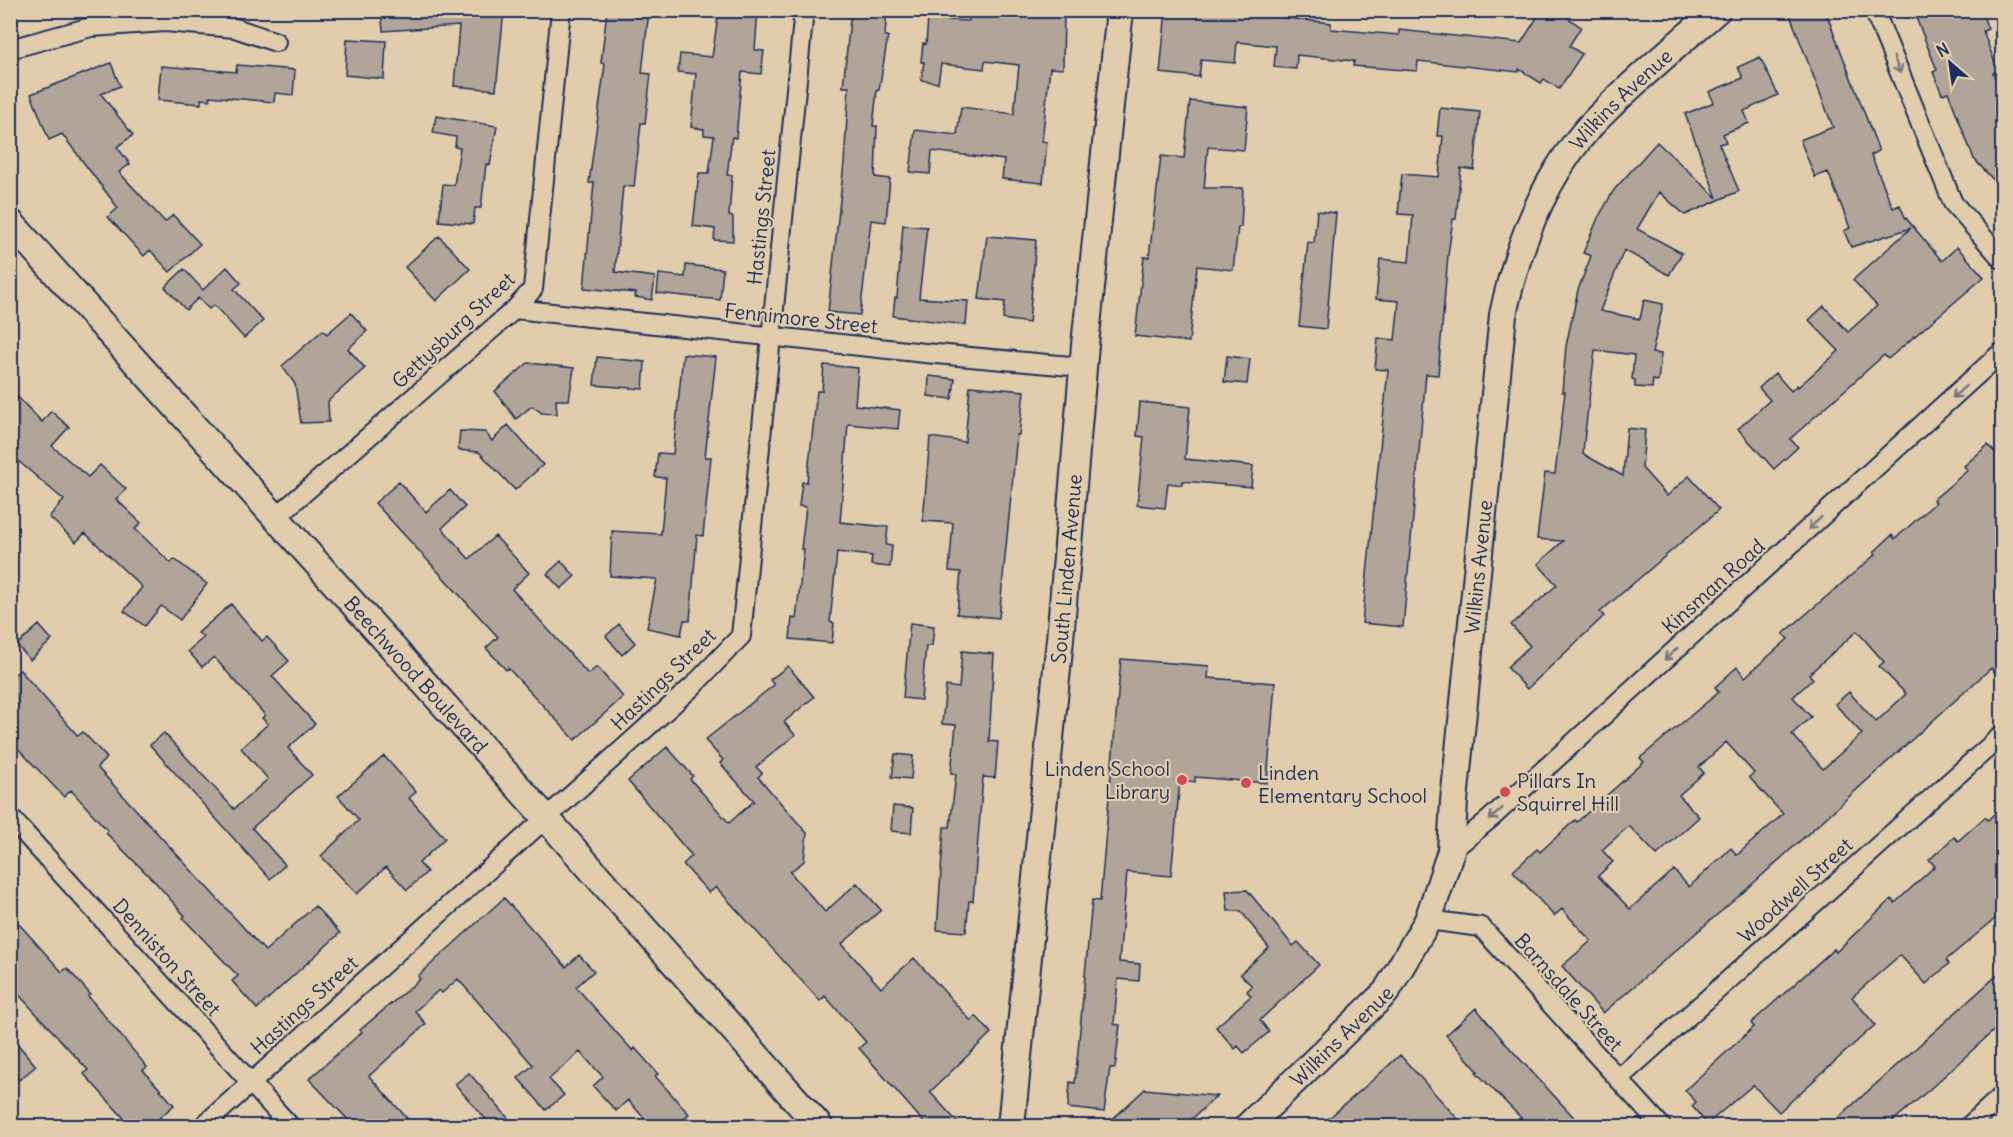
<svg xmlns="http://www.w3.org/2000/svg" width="2013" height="1137" font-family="Delius,sans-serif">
<rect width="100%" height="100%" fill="#e1cdab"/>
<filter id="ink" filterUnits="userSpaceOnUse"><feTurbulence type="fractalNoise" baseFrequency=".0167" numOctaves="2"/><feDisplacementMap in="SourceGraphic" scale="12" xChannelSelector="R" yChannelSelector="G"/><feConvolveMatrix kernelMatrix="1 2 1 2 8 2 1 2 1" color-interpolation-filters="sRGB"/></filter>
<g filter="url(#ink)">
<path fill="#b0a598" stroke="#1b2f5e" stroke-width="1.5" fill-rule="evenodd" d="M381 10H504L496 90 454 86 459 26 383 31Z
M607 10H649L642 73 651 74 645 123H641L634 187 623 186 615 272 655 277 652 300 635 297 636 293 584 288 594 183H589L605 64 601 63Z
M719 10H758L755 50 764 51 761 74 742 72 736 138 732 137 727 175H732L729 216 733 217V241L714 240 715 229 693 226 699 173H709L714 136 704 135V129L691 127 696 74 678 72 680 54 712 57Z
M851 10H887L885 36H888L879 90H877L873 126H877L875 177 890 179 886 222 871 220 860 315 828 312 844 163 849 87H843Z
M970 10H1064L1063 69 1050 68 1042 141 1047 142 1043 183 1002 179 1004 160 932 151 930 174 910 172 915 130 957 135 961 107 1014 114 1019 65 985 61 984 69 941 64 938 83 921 80 924 62H921L923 43 926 44 928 19 969 21Z
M1166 10H1217L1331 23V29L1399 35V30L1521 43 1542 10H1556L1581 27 1569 46 1582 54 1559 89 1544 79 1541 83 1519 69V72L1418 61 1417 71 1353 66 1354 61 1297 55 1296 69 1274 67 1276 46 1237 42 1235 63 1201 60 1199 77 1160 73Z
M1788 10H1825L1879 151 1871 155 1893 208 1900 205 1905 217 1942 261 1957 247 1984 277 1888 359 1884 355 1790 439 1798 447 1774 469 1738 429 1770 400 1759 388 1775 373 1791 391 1797 385 1798 387 1839 351 1809 320 1824 306 1848 332 1877 306 1853 280 1911 228 1851 247 1844 231 1850 228 1828 172 1815 177 1800 140 1833 127Z
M1913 10H1981L1988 29 1983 31 1998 71 1993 73 2002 97V189L1974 159 1948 92 1942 94 1933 72 1937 70Z
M347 39 386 41 384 79 345 75Z
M1760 57 1778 95 1744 111 1749 123 1723 134 1726 142 1719 144 1739 191 1685 215 1659 192 1637 229 1682 253 1669 275 1624 250 1600 311 1640 319 1644 300 1663 304 1652 353 1661 354 1658 381 1653 380 1652 388 1635 387V380L1632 379 1634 355 1595 350 1584 441 1583 454 1623 476 1627 428 1645 430 1642 468 1667 496 1689 476 1719 510 1600 612 1604 616 1527 689 1507 667 1530 646 1511 625 1557 585 1538 564 1563 541 1537 539 1545 473 1555 474 1565 392H1562L1566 346 1578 290 1591 256 1583 253 1598 218 1614 190 1657 142 1717 198 1685 114 1714 102 1709 92 1743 78 1738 67Z
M111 63 120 86 101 94 133 135 117 147 130 164 119 172 165 222 173 215 200 244 170 272 150 250 144 256 108 217 118 208 62 134 49 140 31 94Z
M237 65 295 70 293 95 275 93 274 102 210 96V100L201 99V104L158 100 161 66 236 72Z
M1190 101 1248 107 1244 150 1208 147 1204 188H1243L1241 227H1238L1233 270 1197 266 1189 342 1135 336 1144 257H1149L1161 156 1184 158Z
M1440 108 1480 112 1474 170 1461 168 1456 219H1453L1448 255 1438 375 1426 374 1403 627 1362 623 1388 370 1375 369 1378 338 1395 340 1399 301 1376 299 1380 259 1409 262 1413 215 1398 214 1402 174 1439 177 1443 136H1437Z
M436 116 497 126 490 165 486 164 481 208H475L473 224 439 221 443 184 454 185 460 148 455 147 456 137 433 133Z
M1317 211 1336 213 1326 329 1299 326 1308 242 1314 243Z
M903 225 927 227 919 298 968 301 966 325 893 316 895 298H897Z
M439 236 470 269 436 301 405 267Z
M987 236 1036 240 1029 323 1003 319 1005 302 979 299Z
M686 265 723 269 720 300 657 293 659 274 685 277Z
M227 267 241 283 234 289 263 321 244 338 214 305 209 309 198 298 186 310 165 287 184 269 203 290Z
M351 313 367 331 348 349 365 368 328 401 329 422 301 423 295 384 282 366 323 330 327 334Z
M683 354 716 357 705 457H711L703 536 697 535 690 621 684 620 681 635 647 628 657 579 610 576 612 531 661 534 666 478 655 477 658 453 673 454Z
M1227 356 1250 359 1247 384 1224 382Z
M597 357 645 362 643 389 594 385Z
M528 363 574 368 569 400H556L557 414 542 413 532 406 516 419 495 391Z
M824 365 858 368 855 405 900 410 898 429 848 424 840 522 888 527 886 545 892 546 890 567 871 565 872 556 837 552 830 622 834 623 832 643 790 639 792 618 796 619 804 549H801L806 507 799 506 802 482H807L817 391H822Z
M929 376 955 379 952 399 928 396Z
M970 386 1024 391 1019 435H1017L999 618 957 614 961 572 949 571 953 523 923 521 930 437 965 442Z
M10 389 42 422 51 411 69 427 52 446 88 477 100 465 126 489 116 499 141 523 135 529 171 563 174 559 207 584 180 620 161 606 145 626 124 611 142 587 85 533 76 542 49 517 64 500 10 454Z
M1140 402 1190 407 1185 459 1253 466 1251 487 1182 481V485L1168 483 1165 508 1137 505 1144 437 1137 436Z
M508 425 543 465 515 490 479 452 458 450 460 431 485 432 492 441Z
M1988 445 2002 460V681L1991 668 1747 889 1603 1013 1562 966 1591 941 1562 909 1554 916 1513 871 1537 849 1540 852 1575 820 1577 822 1644 762 1640 758 1719 692 1715 687 1737 667 1745 677 1788 639 1783 634 1876 554 1874 552 1892 535 1895 539 1936 502 1933 500 1968 470 1964 466ZM1857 631 1884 662 1879 666 1906 694 1876 722 1849 692 1835 704 1862 734 1823 769 1792 734 1811 717 1793 697 1813 679 1809 674ZM1726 742 1754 773 1749 777 1783 814 1737 855 1731 848 1689 887 1674 870 1630 909 1598 876 1613 862 1602 850 1629 826 1657 855 1699 817 1679 795 1704 773 1699 767Z
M399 482 426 512 450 490 465 507 442 528 469 559 495 536 529 573 512 589 588 674 597 667 623 697 575 740 508 668 506 670 486 648 498 637 375 503Z
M561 561 575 576 561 589 547 574Z
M231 604 262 641 267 637 289 661 272 676 315 724 288 748 312 775 252 828 285 865 270 879 150 745 164 733 234 809 268 779 241 748 268 724 262 718 265 715 214 657 202 667 188 651 204 637 198 633Z
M910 623 934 626 932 646H926L921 700 903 698Z
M619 624 635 643 622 655 606 636Z
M39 625 52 640 30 660 17 645Z
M962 651 994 654 989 741 998 742 995 778 983 777 973 901H969L966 932 937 930 944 827H950L956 774 951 773 956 725 942 724 946 686 959 688Z
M1121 659 1209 666 1208 678 1275 683 1267 783 1195 777V782L1180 780 1171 876 1127 872 1119 962 1140 964 1139 981 1118 979 1114 1024 1120 1025 1115 1068H1110L1104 1112 1068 1108 1070 1082 1075 1083 1092 900 1100 901Z
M788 666 814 697 784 722 795 735 756 767 762 773 758 777 807 833 804 861 790 872 825 912 857 883 881 910 842 944 881 988 914 958 971 1021 976 1016 991 1033 930 1092 961 1126H927L859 1048 866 1042 825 996 820 1001 716 887 709 893 683 864 692 856 628 781 667 747 693 776 690 779 729 823 754 801 720 763 723 760 705 740 774 685 770 680Z
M20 670 78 736 83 732 107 758 97 767 265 951 315 906 340 933 257 1009 232 981 238 976 183 918 185 916 156 883 106 833 108 831 71 790 64 797 10 740V678Z
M895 754 913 756 911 779 892 777Z
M384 756 416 792 409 798 445 838 419 863 427 872 407 890 386 867 357 894 321 856 359 820 338 796Z
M893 806 913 808 911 833 891 831Z
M2002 806V913L1946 960 1949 964 1926 984 1900 955 1852 997 1875 1025 1779 1112 1753 1085 1707 1124 1692 1106 1696 1102 1685 1090 1754 1027 1751 1023 1834 949 1836 952 1891 899 1895 903 1935 866 1929 860 1954 837 1958 841 1985 817 1988 820Z
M1247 890 1293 946 1298 942 1319 965 1260 1020 1269 1032 1244 1053 1238 1046 1235 1049 1216 1027 1251 996 1247 991 1252 986 1240 974 1269 948 1241 911H1228L1226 891Z
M504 898 566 967 579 955 594 971 576 987 633 1051 635 1048 658 1074 655 1076 689 1114 675 1126H651L628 1100 616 1111 593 1086 603 1077 580 1052 549 1079 564 1095 546 1110 518 1078 533 1065 458 979 442 993 439 990 415 1011 426 1024 369 1076 414 1126H354L309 1079 362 1032 360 1030 420 979 418 976Z
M10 914 62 972 67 968 90 994 88 996 147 1067 143 1070 174 1105 150 1126H131L84 1074 88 1070 10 985Z
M2002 971V1023L1930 1089 1887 1126H1829Z
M1476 1008 1507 1045 1582 1126H1529L1476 1072 1478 1071 1446 1035Z
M10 1035 36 1066 19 1080 10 1070Z
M1400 1055 1464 1126H1320L1375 1078Z
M469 1073 515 1126H492L475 1107 455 1084Z
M1145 1089 1217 1096 1184 1126H1105Z"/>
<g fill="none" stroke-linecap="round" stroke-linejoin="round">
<defs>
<path id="street" d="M1874 10 1953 203 2002 259
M10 49 91 27 165 22 235 28 276 42
M515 309 925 353 1082 367
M275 518 515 309 533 289 561 10
M10 817 290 1126
M1451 851 1491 818 2002 352
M1428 920 1481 927 1661 1126
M1618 1079 2002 735
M203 1126 693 686 741 636 804 10
M1969 1126 2002 1096"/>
<g id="secondary">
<path id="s1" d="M10 222 545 817 819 1126"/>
<path id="s2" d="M1011 1126 1060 639 1085 345 1120 10"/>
<path id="s3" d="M1248 1126 1386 992 1428 920 1451 851 1454 801 1503 315C1517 248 1544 177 1591 125 1630 84 1674 48 1717 10"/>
</g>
</defs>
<use href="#street" stroke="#1b2f5e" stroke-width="22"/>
<use href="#secondary" stroke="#1b2f5e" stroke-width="30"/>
<use href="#street" stroke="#e1cdab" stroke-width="18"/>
<use href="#secondary" stroke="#e1cdab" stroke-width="26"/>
</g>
<defs><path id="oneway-shaft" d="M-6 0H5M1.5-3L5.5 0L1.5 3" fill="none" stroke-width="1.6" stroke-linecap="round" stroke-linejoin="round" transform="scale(1.5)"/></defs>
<g stroke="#747681">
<use href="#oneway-shaft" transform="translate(1897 65) rotate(68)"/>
<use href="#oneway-shaft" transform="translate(1959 392) rotate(138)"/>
<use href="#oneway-shaft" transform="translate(1815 523) rotate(138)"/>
<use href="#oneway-shaft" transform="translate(1671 654) rotate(138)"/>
<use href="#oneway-shaft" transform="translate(1496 814) rotate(138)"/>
</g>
</g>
<g fill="#d1495b" stroke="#e1cdab" stroke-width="2">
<circle cx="1182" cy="780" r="6"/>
<circle cx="1246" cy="783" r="6"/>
<circle cx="1505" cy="792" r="6"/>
</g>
<g text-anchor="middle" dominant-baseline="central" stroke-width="4.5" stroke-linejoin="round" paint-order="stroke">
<g font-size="20" fill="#1b2f5e" stroke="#e1cdab">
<text stroke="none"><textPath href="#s3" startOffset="1138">Wilkins Avenue</textPath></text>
<text transform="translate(761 217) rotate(-84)">Hastings Street</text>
<text transform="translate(801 318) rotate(6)">Fennimore Street</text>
<text transform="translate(453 330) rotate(-43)">Gettysburg Street</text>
<text stroke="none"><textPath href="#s3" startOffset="634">Wilkins Avenue</textPath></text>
<text stroke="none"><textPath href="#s2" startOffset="560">South Linden Avenue</textPath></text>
<text transform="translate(1713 586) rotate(-42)">Kinsman Road</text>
<text stroke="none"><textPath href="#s1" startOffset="608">Beechwood Boulevard</textPath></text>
<text transform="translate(663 679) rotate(-44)">Hastings Street</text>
<text transform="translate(1795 890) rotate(-42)">Woodwell Street</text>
<text transform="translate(167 957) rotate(48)">Denniston Street</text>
<text transform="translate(1569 992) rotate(48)">Barnsdale Street</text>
<text transform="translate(304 1005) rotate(-42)">Hastings Street</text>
<text stroke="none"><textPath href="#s3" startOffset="130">Wilkins Avenue</textPath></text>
</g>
<g font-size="20" fill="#1b2f5e" stroke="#e1cdab" text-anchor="start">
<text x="1170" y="768" text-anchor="end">Linden School<tspan x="1170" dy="23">Library</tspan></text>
<text x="1258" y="772">Linden<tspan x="1258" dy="23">Elementary School</tspan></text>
<text x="1517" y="780">Pillars In<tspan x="1517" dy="23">Squirrel Hill</tspan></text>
</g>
</g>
<rect width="2013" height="1137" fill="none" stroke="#e1cdab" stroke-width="36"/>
<rect x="18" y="18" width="1977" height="1101" fill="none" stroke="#1b2f5e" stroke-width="2" filter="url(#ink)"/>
<g transform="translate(1950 63) rotate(331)" stroke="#e1cdab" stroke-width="4.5" paint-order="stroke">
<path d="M0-4.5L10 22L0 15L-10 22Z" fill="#1b2f5e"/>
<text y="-9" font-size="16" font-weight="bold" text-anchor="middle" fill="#1b2f5e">N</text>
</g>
</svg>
